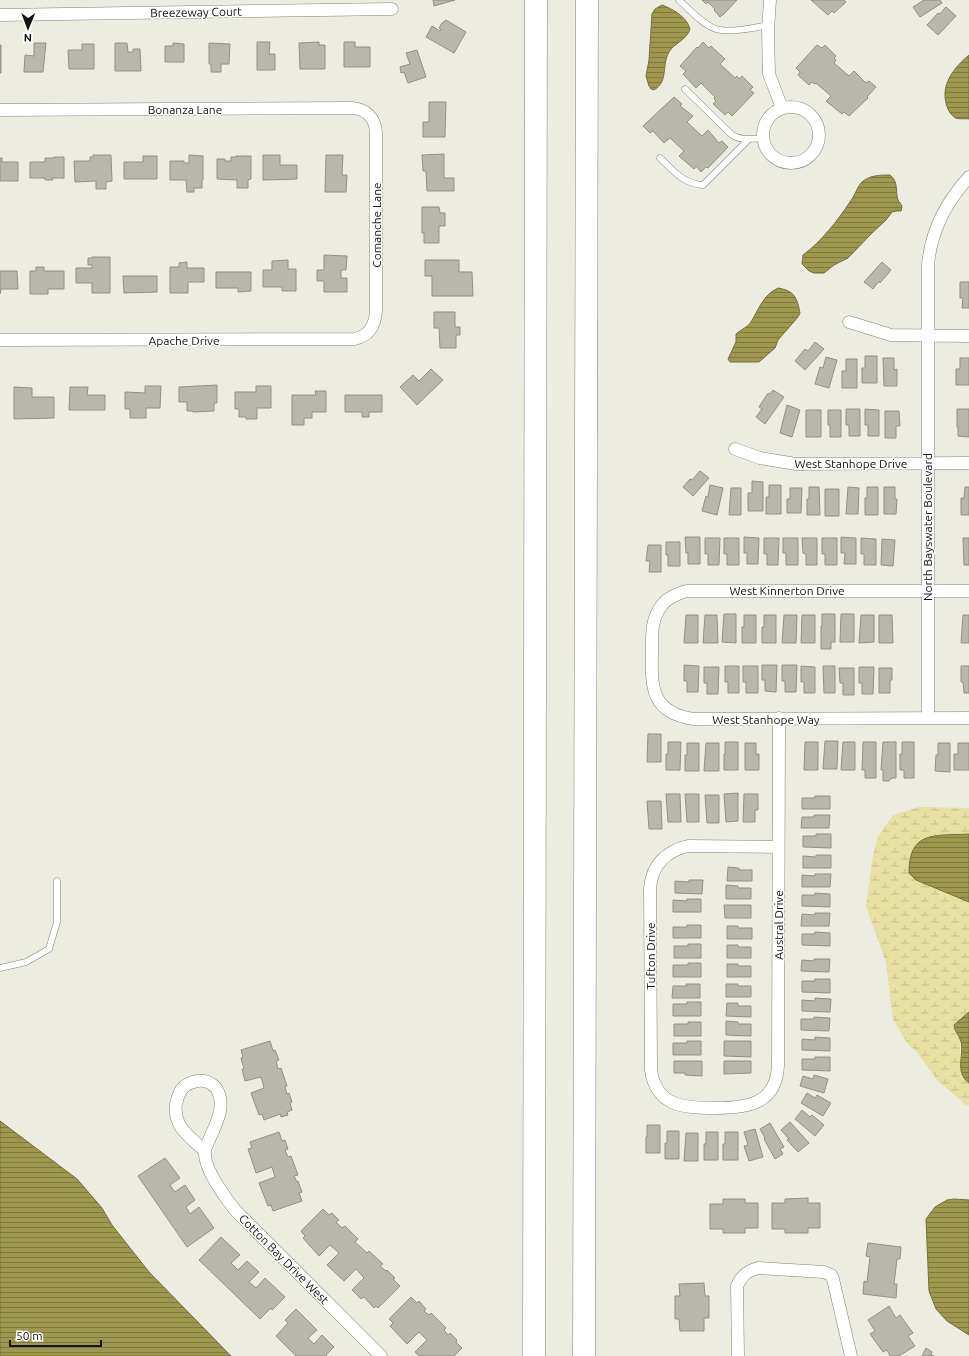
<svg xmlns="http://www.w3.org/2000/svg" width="969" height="1356" font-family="Ubuntu,sans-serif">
<defs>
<pattern id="wetland-marsh" width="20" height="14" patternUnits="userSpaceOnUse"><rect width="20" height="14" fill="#e6e1a1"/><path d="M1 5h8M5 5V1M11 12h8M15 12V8" fill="none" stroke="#c4c089"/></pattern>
<pattern id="water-rules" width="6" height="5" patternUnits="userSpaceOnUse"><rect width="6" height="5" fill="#9e984f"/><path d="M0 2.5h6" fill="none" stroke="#7f7b40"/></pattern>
</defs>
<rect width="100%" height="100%" fill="#edece0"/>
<path fill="url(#wetland-marsh)" d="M919 807 969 808V834L937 836 916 880 969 902V1012L954 1025V1032L960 1039V1059L969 1083V1105H966L937 1080 917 1052 908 1044 893 1020 886 962 866 906 873 855 878 837 893 815Z"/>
<path fill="url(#water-rules)" stroke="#74703c" d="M662 5C673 9 687 17 690 29 687 40 674 43 669 52 661 66 669 81 654 90L651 89 649 86 646 76 649 60 652 14 655 9Z
M969 55V119C964 118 958 120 954 117 950 114 947 108 946 103 941 83 955 67 969 55Z
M890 175C899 182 895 191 898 200 899 202 901 204 902 206L901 211H896L892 212 886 220 871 234 848 258 834 265 824 273H814L809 271 802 264 803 255C822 241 837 221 850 202 854 197 858 186 861 183 869 175 880 175 890 175Z
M778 288C795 291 797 298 800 313L798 317 778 340 775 348 759 362H730L728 359 736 342V334C740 330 748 327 751 322 759 309 763 295 778 288Z
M969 834V902L916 880 909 873C909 830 935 836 969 834Z
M969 1012V1083C953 1071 966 1052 960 1039 957 1032 955 1033 954 1025Z
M0 1121 77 1179 102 1208 112 1225 149 1272 231 1356H0Z
M954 1199 969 1200V1335L947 1321 936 1309 929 1291 926 1219 935 1207 947 1200Z"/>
<path fill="#b7b7ab" stroke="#919085" d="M433 0H455L434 6Z
M702 0H737L723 15H722L720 17 714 10 715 9 708 2 706 4Z
M811 0H844L846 2 834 13 832 11 828 15Z
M924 0H940L942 3 920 17 913 7Z
M946 7 956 16 938 35 927 25 938 13 940 14Z
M446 20 466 32 454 53 426 37 432 26 440 31 441 29 439 28 442 23Z
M257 42H270L269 54H275V70H257Z
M319 42V45H325V69H300L299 43Z
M344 42H355V47H370V67H344Z
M703 42 709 48 711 46 725 59 720 64 735 78 737 76 739 79 742 76 753 87 750 90 754 93 732 116 728 112 725 115 713 104 716 101 714 99 715 97 701 83 696 88 683 74 686 71 680 66 697 47 698 48Z
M34 43H46L43 72H24L25 55 34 56Z
M115 43H127L128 52H133V49H140L141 71H115Z
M173 43 184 44V62H165V46H173Z
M209 43 230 44 229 64H221V72H211V64H209Z
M82 44H94V69H69L68 50H82Z
M0 45H1V73H0Z
M817 45 822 48 825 45 836 56 834 58 836 60 834 63 849 76 854 71 866 83 869 81 876 87 867 97 868 98 849 116 844 112 842 114 826 101 831 96 816 83 815 84 812 82 809 85 798 75 800 72 796 68Z
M417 50 426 77 408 83 404 72 401 73 400 67 410 64 406 53Z
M674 97 682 104 680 106 693 116 687 122 702 136 708 130 719 143 722 141 728 147 708 168 706 167 701 172 696 166 694 169 679 156 684 151 670 138 664 143 653 131 650 133 643 126Z
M429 102H446L445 137H423V122H429Z
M444 154V178H454V191H427L426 171H423L422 155Z
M93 155H111L112 181 106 182V189H96V181L75 182 74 161H90V157H93Z
M189 155 203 156V180H202V188H194V192H187L186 180H170V161H184V163H189Z
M263 155H280V165H297V179L263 180Z
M326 155H343L342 175H347L346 192H325Z
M143 156H157V179H124V162H143Z
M236 156H251V179L248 180V188H237V180L217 179V159H225V161H231V157H236Z
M54 157H64V178H52L53 180H45V178H30V162H45V158H54Z
M0 158H2V162H18V181H0Z
M422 207H439L440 213H445V226H439V243H424V233H422Z
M324 255 347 256 346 270H341V278H347V292H324V281H317V270H324Z
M92 257H110V293H92V283H76V268H92V265H88V258H92Z
M288 260V269H296V291H282V287H263V270H272V261Z
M425 260H459V272H472L473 296H432V276H425Z
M187 262V268H204V282H188V293H170V267H179V263Z
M882 262 891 270 880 283 879 281 873 289 864 282Z
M36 267H44V271H64V289H48V294H30V271H36Z
M0 271H17L18 289H1L0 294Z
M216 272H251V291L238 292V288H216Z
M123 276H157V292L124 293Z
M960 282H969V308H962L963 298H960Z
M434 312H455V327H460V335H456V348H440L439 328H434Z
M815 342 824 349 805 370 795 361 805 349 808 351Z
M865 356H877V383H862V368H865Z
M826 357 837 360 829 388 815 384 820 367 823 368Z
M883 358H894V370L897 369V386H884Z
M960 358H969V385H956V369H960Z
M846 359H857V388H842V371H846Z
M431 369 443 380 417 405 400 387 413 375 419 381Z
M217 385V403H214V411L193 412V411H187V402H179V387Z
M145 386H161L160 408H146V418H130V409H125V392L145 393Z
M256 386H271V408H257V419H246V417H239V409H235V392H256Z
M14 387 32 388V397H54V418L14 419Z
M70 387H88L87 395H105V410H69Z
M773 390 784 397 765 424 756 417 762 409 759 407 768 393 770 394Z
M315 391H326V412H312V418H304V425H292V395H316Z
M345 395H382V412H369V417H362V412H345Z
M787 405 800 410 792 437 780 433Z
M846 409H860V436H849V425H846Z
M865 409 879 410V436H868V425H865Z
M957 409H969V437L958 436V427H957Z
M806 410H821V437H806Z
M828 410H841V437H830V425H828Z
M885 411H899L900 426H896V438H885Z
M700 471 709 478 693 496 683 487 690 479 692 480Z
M752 481 763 482V511H748V493H752Z
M710 485 723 488 717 515 702 511 706 496 708 497Z
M769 485H781V514H766V497H769Z
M809 487H819L820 515H807V499H809Z
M848 487 859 488 858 514H846Z
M867 487H878V515H865V498H867Z
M884 487H895V499H897L896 514H884Z
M965 487H969V515H961V498H964Z
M731 488H741V515H729Z
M790 488H802L801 513H787V499H790Z
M825 489H839V516H825Z
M685 537H700V564H688V553H686Z
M744 537 759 538 758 564H747V553H744Z
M841 537 856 538V564H844L845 553H841Z
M705 538H720L719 565H708V554H705Z
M724 538H739V565H727V554H724Z
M764 538H779L778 565H767V554H764Z
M783 538H798V565H786V553H783Z
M802 538H817V565H806V554L803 553Z
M822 538H837V565H825V554H822Z
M861 538 876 539V565H864V554H861Z
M963 538H969V565H964Z
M882 539 895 540 893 566 881 565Z
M666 542H680V566H668V555H666Z
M648 545H661V572H649L650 561H646Z
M724 614H736V643L722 642Z
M822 614H835V642H831V649H821V626H822Z
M841 614H854V642H840Z
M686 615H698V643H684Z
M705 615H717L718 643H703Z
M744 615H756V643H742V627H744Z
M764 615H776V643H762V627H764Z
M784 615H797L796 643H782Z
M802 615H815V643H801Z
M861 615H874V642L859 643Z
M879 615H892L893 643H879Z
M963 615H969V643H961Z
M684 665 699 666 698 692H687V681H684Z
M762 665H777L776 692 765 691V680H762Z
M782 665H797L796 692H785V681H782Z
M725 666H739V693H728V682H725Z
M743 666H758V693H746V682H743Z
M801 666 815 667V693H804V682H801Z
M823 666H835V693H824Z
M961 666H969V693H964L963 682H961Z
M704 667H719L718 694H707V683H704Z
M859 667H874L873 694H862V683H859Z
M839 668H854V695H843V683H840Z
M879 668H892V680H890V693H879Z
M648 734H661V762H647Z
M825 741H838L837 769H823Z
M668 742H681L680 770H666V754H668Z
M725 742H738V770H724V754H725Z
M805 742H818V770H804Z
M843 742H855V770H841Z
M863 742H876V778H865V770H862Z
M883 742H896V778H892L889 781H883V770H881Z
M902 742H914V778H904V770H900V754H902Z
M687 743H699V771H685V755H687Z
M706 743H719V771H704Z
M745 743H756V754H759V770H745Z
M938 743H950V772L935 771 936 755H938Z
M958 743H969V770H954V754H958Z
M738 793V821L726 822 724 794Z
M666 794H680L681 822H668Z
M685 794H699V822H687Z
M744 794H758V810H755V822H743Z
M705 795H719V823H707Z
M815 796H830V809H802V798H815Z
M647 801H661L662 829H649Z
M814 815H830L829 828H801L802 817H814Z
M816 834H831V848L803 847V836H816Z
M816 855H831V868H803V856L816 857Z
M728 867 739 868V870H752V881H727Z
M815 874H831L830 887H802V875L815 876Z
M689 880H703L702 894 675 893V881L689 882Z
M726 885 738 886V888H751V899H726Z
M815 893 830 894V907L802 906V895H815Z
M687 899H701V912H673V900L687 901Z
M724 905H751V918H725Z
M815 913H830L829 926H801L802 914 815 915Z
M687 925H701V938H673V927H687Z
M727 926H738V928H752V939H727Z
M815 932 830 933V946L802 945V934H815Z
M688 944H701V958H674V946H688Z
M727 945H738V947H751V958H727Z
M814 959H830L829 972 801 971 802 960 814 961Z
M688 963H701V977H673V965H688Z
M727 964H738V966H751V977H727Z
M815 979H830V993L802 992V981H815Z
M686 984H700V998H672L673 986H687Z
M726 984H738V986H751V997H726Z
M815 998 831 999 830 1012 802 1011V1000L815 1001Z
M687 1002H701V1016H673V1004H687Z
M727 1003H738V1006H751V1017L726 1016Z
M814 1017 830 1018 829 1031 801 1030V1019H814Z
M726 1021 738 1022V1024H751V1036L726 1035Z
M688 1022H701V1036H674V1024H688Z
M815 1037 830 1038V1051L802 1050V1039L815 1040Z
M270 1041 273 1051 275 1050 279 1060 276 1061 278 1069 281 1068 287 1086 285 1087 287 1094 289 1093 292 1102 290 1103 292 1110 287 1112 288 1115 281 1117 280 1114 264 1120 262 1114 259 1115 251 1093 264 1088 261 1077 245 1081 242 1069H244L241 1058 243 1057 241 1050Z
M687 1041H701V1055H673V1043H687Z
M724 1041H751V1057L724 1056Z
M815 1057H830V1071L802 1070V1059H815Z
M674 1061H702V1076L685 1075V1073H674Z
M724 1061H751V1073L724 1074Z
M814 1075 828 1079 824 1093 800 1086 803 1076 813 1079Z
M807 1093 815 1098 817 1095 831 1103 823 1116 801 1103Z
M802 1110 810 1117 812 1115 824 1125 815 1136 795 1119Z
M790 1122 809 1143 798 1152 787 1140 789 1139 781 1130Z
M770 1123 784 1147 780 1149 783 1154 775 1159 764 1139 765 1138 760 1129Z
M647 1125H660V1153H646V1137H647Z
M755 1129 763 1157 749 1161 744 1146 748 1145 744 1132Z
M667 1131H679V1159H665V1143H667Z
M279 1132 282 1141 285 1140 288 1149 285 1150 288 1157 291 1156 298 1175 294 1176 297 1182 298 1181 302 1192 299 1193 302 1201 273 1211 271 1205 268 1206 259 1183 275 1177 272 1167 256 1173 248 1149 252 1148 250 1142Z
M706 1132H718V1160H704V1144H706Z
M725 1132H738V1160H723V1144H725Z
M686 1133H698V1161H684Z
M165 1158 180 1178 170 1185 175 1192 185 1185 195 1200 186 1207 190 1214 199 1207 214 1228 187 1247 138 1176Z
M808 1198V1203H820V1228H808V1233H785V1229H772V1203H785V1199Z
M723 1199H745V1203H758V1228H745V1233H723V1229H710V1204H723Z
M323 1209 329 1215 332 1213 339 1220 336 1222 342 1228 345 1226 358 1239 355 1242 367 1253 369 1251 383 1264 380 1266 386 1271 387 1270 395 1278 393 1279 400 1286 378 1308 376 1306 374 1308 364 1297 361 1299 352 1290 364 1278 356 1269 344 1281 327 1265 339 1253 330 1245 319 1256 303 1238 305 1236 301 1231Z
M221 1237 240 1255 231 1263 238 1270 247 1261 259 1272 249 1282 256 1288 265 1278 285 1297 272 1310 271 1308 260 1319 199 1260Z
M868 1243 901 1247 900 1259H897L894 1284H897L896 1298 863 1294 864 1281 867 1282 870 1257 866 1256Z
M704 1283 705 1296H709V1318H704V1331H680L679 1319H675V1296H680L679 1284Z
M411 1297 417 1303 419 1301 426 1309 424 1311 429 1315 431 1313 446 1328 444 1330 448 1335 450 1333 457 1340 456 1342 462 1348 454 1356H419L415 1352 427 1340 419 1332 407 1344 390 1326 393 1323 389 1319Z
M889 1306 896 1318 900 1315 913 1333 908 1336 915 1346 899 1356H890L887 1350 883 1352 870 1334 875 1331 868 1320Z
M296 1309 317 1330 308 1338 314 1344 322 1335 334 1347 326 1355 327 1356H296L276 1336 288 1323 285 1320Z
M926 1348 932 1352 931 1355 934 1356H922Z"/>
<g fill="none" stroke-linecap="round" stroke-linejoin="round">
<defs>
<path id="lane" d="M679 0C689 9 703 25 716 29 728 33 756 28 768 25
M685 89 732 135C742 141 752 139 762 138
M660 158C675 172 682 183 703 185L748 140
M0 968 26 962 49 949 57 922V881"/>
<path id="street" d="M770 0 768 30 769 74 782 108
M0 15 392 9
M763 135a28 28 0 1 1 56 0a28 28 0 1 1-56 0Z
M0 110 352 108C366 109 375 118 376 132V311C375 326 369 336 354 339L0 340
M849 322 891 335 969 336
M735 449 760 458 796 464 969 463
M969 591H686C678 594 668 597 662 605 651 619 652 634 652 651 651 687 651 713 694 719L969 718
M928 718V265C931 231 946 202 969 177
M778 847 688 846C666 851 652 865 650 888L651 1070C656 1107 685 1108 715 1108 746 1108 776 1105 778 1066L779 718
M205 1151C190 1137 173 1127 176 1104 177 1099 179 1094 181 1090 185 1085 191 1082 197 1081 204 1080 211 1082 216 1088 227 1105 216 1124 209 1140 208 1143 205 1148 205 1151 203 1168 225 1197 235 1210L381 1356
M738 1356 737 1286C741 1276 747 1271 758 1268L824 1272 831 1275 833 1279 851 1356"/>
<path id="highway" d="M534 1356 536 0
M584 1356 587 0"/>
</defs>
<use href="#lane" stroke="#838278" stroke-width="7"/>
<use href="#street" stroke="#838278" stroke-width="13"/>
<use href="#highway" stroke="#838278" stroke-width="23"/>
<use href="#lane" stroke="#fff" stroke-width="6"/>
<use href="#street" stroke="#fff" stroke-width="12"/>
<use href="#highway" stroke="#fff" stroke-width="22"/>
</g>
<g text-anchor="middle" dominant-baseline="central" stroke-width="3" stroke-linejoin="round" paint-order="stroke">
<g font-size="12" fill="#12120e" stroke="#fff">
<text transform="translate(196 12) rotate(-1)">Breezeway Court</text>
<text x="185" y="109">Bonanza Lane</text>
<text transform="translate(376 225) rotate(-90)">Comanche Lane</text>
<text x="184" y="340">Apache Drive</text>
<text x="851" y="463">West Stanhope Drive</text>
<text transform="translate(927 527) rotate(-90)">North Bayswater Boulevard</text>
<text x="787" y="590">West Kinnerton Drive</text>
<text x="766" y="719">West Stanhope Way</text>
<text transform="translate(778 925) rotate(-90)">Austral Drive</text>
<text transform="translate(650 956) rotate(-90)">Tufton Drive</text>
<text transform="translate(284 1259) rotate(45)">Cotton Bay Drive West</text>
</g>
</g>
<g transform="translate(28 28) rotate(181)" stroke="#ffffff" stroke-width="3" paint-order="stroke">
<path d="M0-3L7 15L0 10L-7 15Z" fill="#12120e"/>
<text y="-6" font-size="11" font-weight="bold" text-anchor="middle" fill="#12120e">N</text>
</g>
<path d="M10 1340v6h91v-6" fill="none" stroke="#12120e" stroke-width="2"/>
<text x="16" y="1340" font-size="12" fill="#12120e" stroke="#ffffff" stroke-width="3" paint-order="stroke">50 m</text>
</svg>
